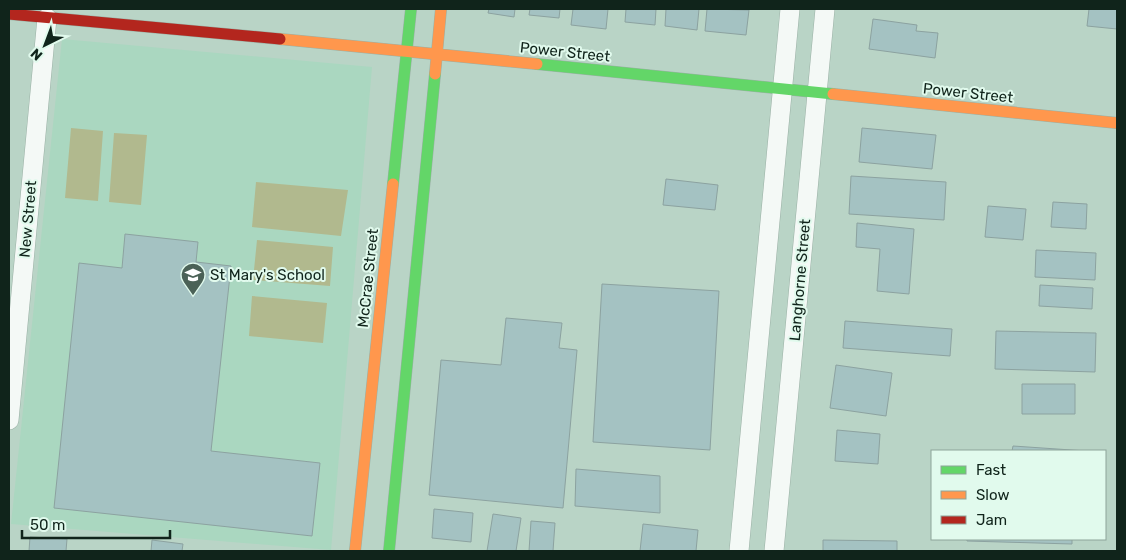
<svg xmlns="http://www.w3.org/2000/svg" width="1126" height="560" font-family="Rubik,sans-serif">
<rect width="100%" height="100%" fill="#b9d4c6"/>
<path fill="#aad7c0" d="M62 39 372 67 331 550 11 524Z"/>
<path fill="#b1b98e" d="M71 128 103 131 98 201 65 198Z
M114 133 147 135 141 205 109 202Z
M256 182 348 190 341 236 252 227Z
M257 240 333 247 330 286 253 280Z
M252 296 327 303 323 343 249 336Z"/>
<path fill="#a4c2c2" stroke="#8ca2a0" d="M489 9H515L514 17 488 13Z
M530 9H560L559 18 529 15Z
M573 9H608L606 29 571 25Z
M626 9H656L655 25 625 22Z
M666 9H699L697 30 665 26Z
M707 9 749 10 746 35 705 31Z
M1089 9H1117V29L1087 26Z
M873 19 917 25 916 31 938 33 935 58 869 49Z
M862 128 936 135 932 169 859 162Z
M851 176 946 182 944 220 849 214Z
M666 179 718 185 715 210 663 205Z
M1053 202 1087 204 1086 229 1051 227Z
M988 206 1026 209 1023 240 985 237Z
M857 223 914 229 909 294 877 291 880 249 856 247Z
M125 234 198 242 196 262 231 266 211 451 320 463 312 536 54 508 79 263 122 268Z
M1036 250 1096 253 1095 280 1035 277Z
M602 284 719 291 710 450 593 442Z
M1040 285 1093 288 1092 309 1039 306Z
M506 318 562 323 559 348 577 350 563 508 429 495 441 360 501 365Z
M845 321 952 329 950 356 843 348Z
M996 331 1096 333 1095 372 995 369Z
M836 365 892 373 886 416 830 408Z
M1022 384H1075V414H1022Z
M837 430 880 434 878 464 835 461Z
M1013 446 1086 451H1012Z
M576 469 660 476V513L575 506Z
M434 509 473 513 471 542 432 538Z
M493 514 521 518 516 551H487Z
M531 521 555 523 553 551H529Z
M643 524 698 530 696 551H640Z
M30 537 67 539 66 551H29Z
M967 539H1072V544L967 541Z
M152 540 183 544 182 551H151Z
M823 540 897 541V551H823Z"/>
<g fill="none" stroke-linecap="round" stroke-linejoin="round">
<defs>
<path id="street" d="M9 420 47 18
M739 551 790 9
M774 551 825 9"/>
<path id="fast" d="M537 64 833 94
M393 184 411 9
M389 551 435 74"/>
<path id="slow" d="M280 39 537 64
M435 74 441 9
M833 94 1117 123
M355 551 393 184"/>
<path id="jam" d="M9 14 280 39"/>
</defs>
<use href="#street" stroke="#9ab0a5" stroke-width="20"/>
<use href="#fast" stroke="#9ab0a5" stroke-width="12"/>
<use href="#slow" stroke="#9ab0a5" stroke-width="12"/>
<use href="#jam" stroke="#9ab0a5" stroke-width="12"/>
<use href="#street" stroke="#f4f9f6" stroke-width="19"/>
<use href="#fast" stroke="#63d668" stroke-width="11"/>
<use href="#slow" stroke="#ff974d" stroke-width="11"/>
<use href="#jam" stroke="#b3261e" stroke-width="11"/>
</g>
<defs>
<symbol id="school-pin" viewBox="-11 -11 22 30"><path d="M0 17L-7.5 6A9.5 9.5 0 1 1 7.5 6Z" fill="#4b6257" stroke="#e1faed"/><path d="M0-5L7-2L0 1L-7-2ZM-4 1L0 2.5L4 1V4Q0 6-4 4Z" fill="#fff"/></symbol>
</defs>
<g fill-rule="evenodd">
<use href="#school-pin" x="179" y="261" width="28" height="38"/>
</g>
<g text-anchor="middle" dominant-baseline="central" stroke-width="4" stroke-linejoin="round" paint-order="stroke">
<g font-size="15" fill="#10241b" stroke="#e1faed">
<text transform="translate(565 52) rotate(6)">Power Street</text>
<text transform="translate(968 93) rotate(6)">Power Street</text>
<text transform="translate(28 219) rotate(-85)">New Street</text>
<text transform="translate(368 278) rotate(-84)">McCrae Street</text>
<text transform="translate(800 280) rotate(-85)">Langhorne Street</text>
</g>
<g font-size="15" fill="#10241b" stroke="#e1faed" text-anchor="start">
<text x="210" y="275">St Mary's School</text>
</g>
</g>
<rect width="1126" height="560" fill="none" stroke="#10241b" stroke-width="20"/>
<rect x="931" y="450" width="175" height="90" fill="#e1faed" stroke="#8da499"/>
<rect x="941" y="466" width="25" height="8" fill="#63d668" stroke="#8da499"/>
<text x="976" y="475" font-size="15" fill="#10241b">Fast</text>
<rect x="941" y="491" width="25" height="8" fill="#ff974d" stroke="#8da499"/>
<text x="976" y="500" font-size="15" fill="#10241b">Slow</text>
<rect x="941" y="516" width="25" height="8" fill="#b3261e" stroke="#8da499"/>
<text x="976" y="525" font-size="15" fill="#10241b">Jam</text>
<g transform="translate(45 45) rotate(222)" stroke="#e1faed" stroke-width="4" paint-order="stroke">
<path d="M0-4L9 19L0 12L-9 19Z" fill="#10241b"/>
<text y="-8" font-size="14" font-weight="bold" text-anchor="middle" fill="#10241b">N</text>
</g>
<path d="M22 530v8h148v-8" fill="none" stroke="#10241b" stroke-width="2.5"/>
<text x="30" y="530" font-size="15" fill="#10241b" stroke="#e1faed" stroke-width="4" paint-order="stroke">50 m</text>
</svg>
